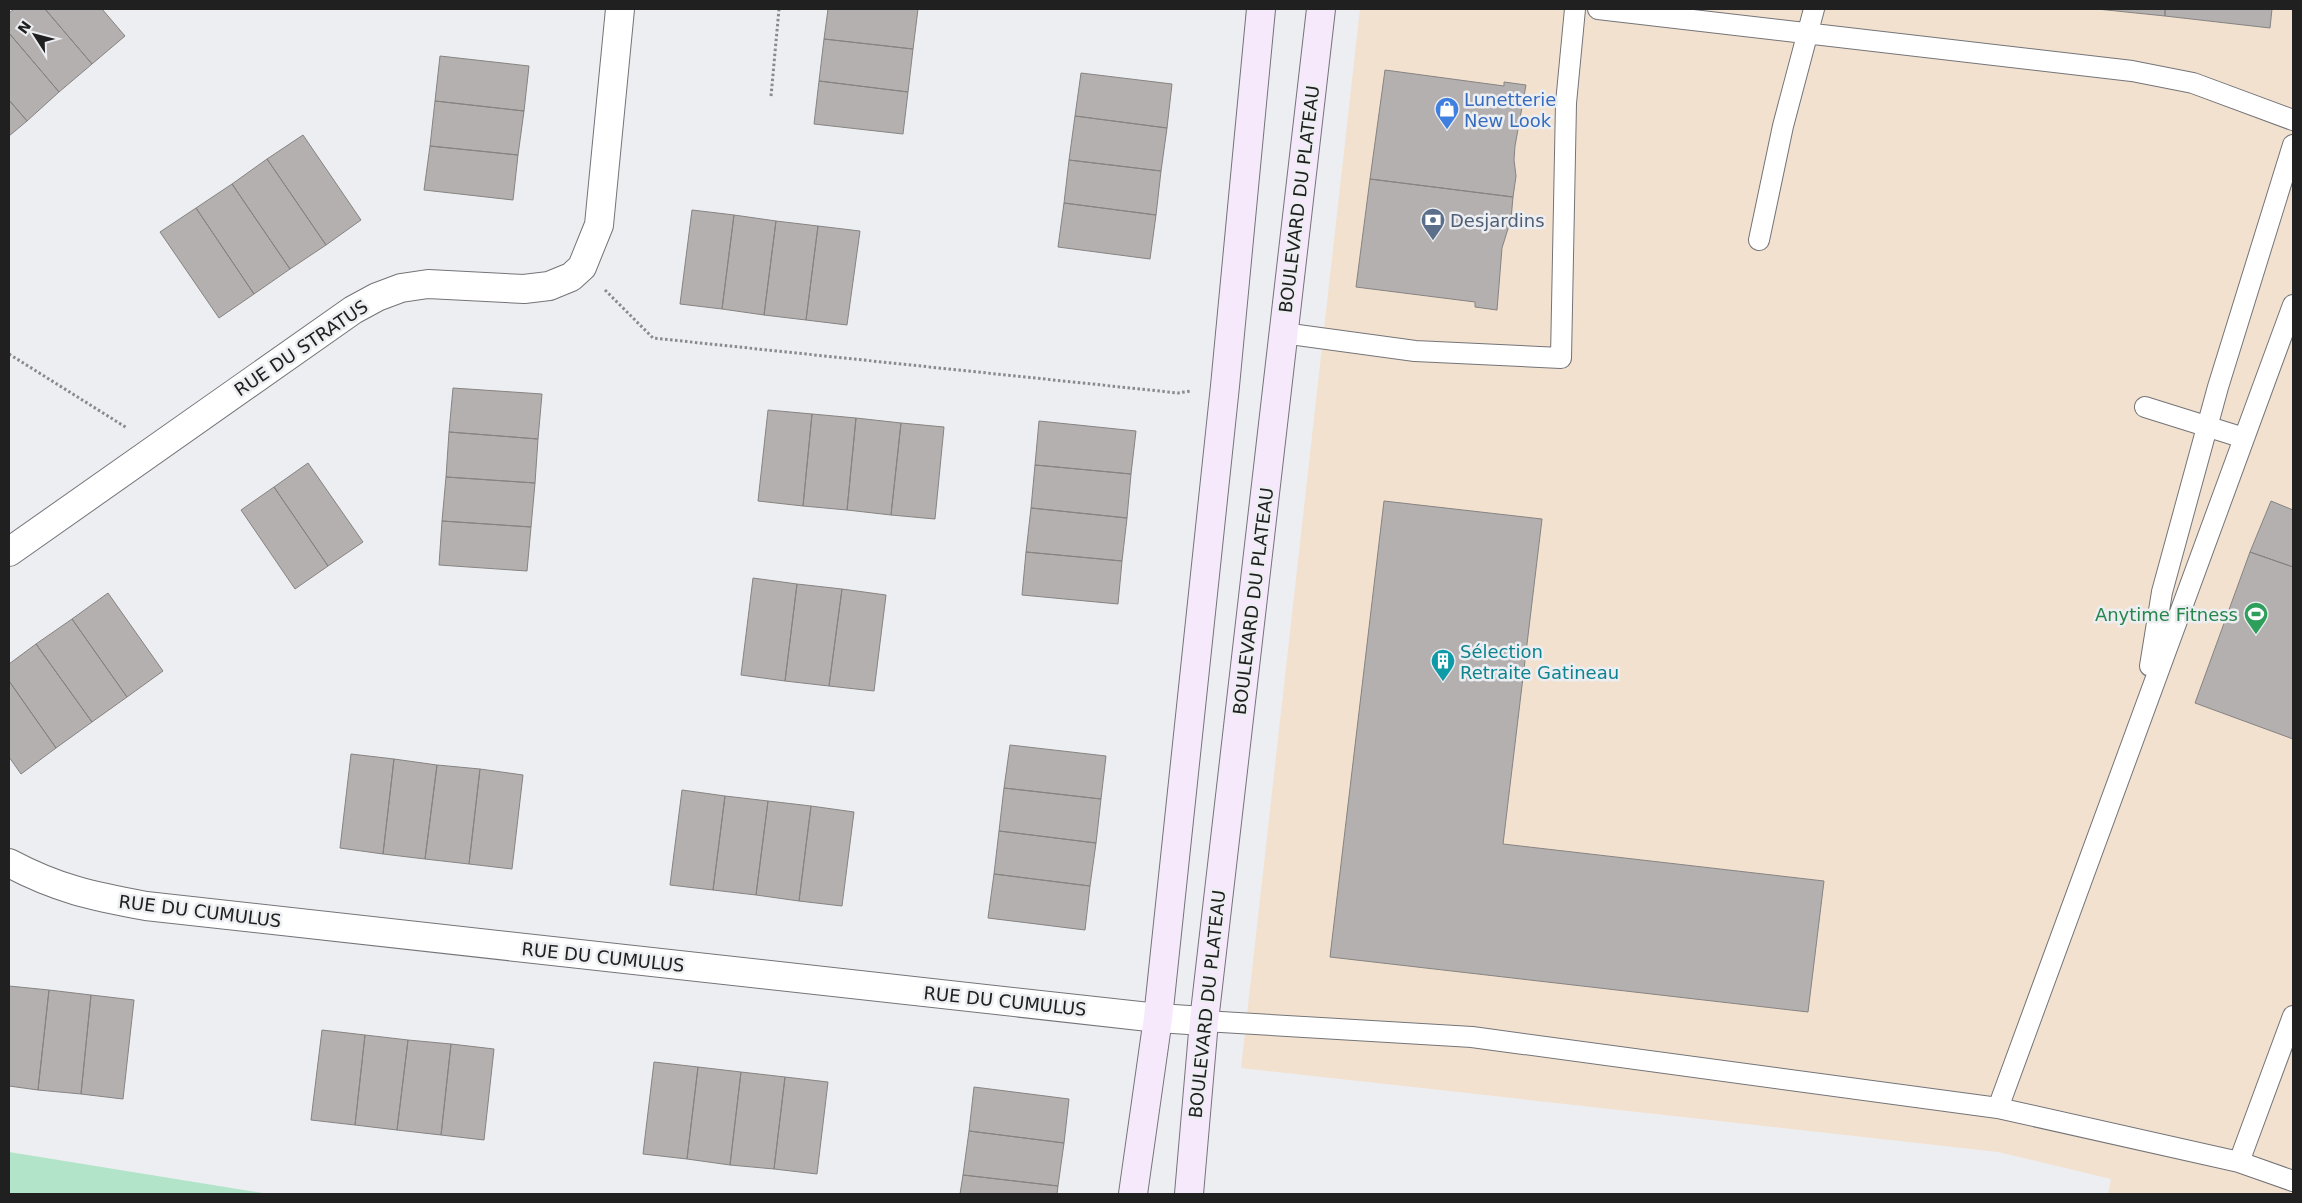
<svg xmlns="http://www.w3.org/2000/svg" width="2302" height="1203" font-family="'DejaVu Sans',sans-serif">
<rect width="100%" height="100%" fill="#edeef1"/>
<path fill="#f2e1cf" d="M1360 9H2293V1194H2108L2111 1179 1998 1152 1241 1068Z"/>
<path fill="#b2e4c9" d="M9 1152 269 1194H9Z"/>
<path fill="#b4b0b0" stroke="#868382" d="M14 9H45L92 64 59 92 9 33V13Z
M45 9H102L125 36 92 64Z
M828 9H918L913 49 824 39Z
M2097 9H2165V16Z
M2165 9H2272L2270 28 2165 16Z
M9 33 59 92 27 121 9 100Z
M824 39 913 49 908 92 819 81Z
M440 56 529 66 524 111 435 101Z
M1385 70 1504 86V82L1526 85 1515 146 1514 160 1516 176 1513 197 1370 179Z
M1081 73 1172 84 1167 128 1075 116Z
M819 81 908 92 903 134 814 124Z
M9 100 27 121 9 136Z
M435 101 524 111 518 155 430 146Z
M1075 116 1167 128 1161 171 1069 160Z
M303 135 361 220 326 245 267 159Z
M430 146 518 155 513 200 424 190Z
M267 159 326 245 290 269 232 184Z
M1069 160 1161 171 1156 215 1064 203Z
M1370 179 1513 197 1511 219 1502 248 1497 310 1475 307V302L1356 287Z
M232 184 290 269 254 294 196 208Z
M1064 203 1156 215 1150 259 1058 247Z
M196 208 254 294 219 318 160 232Z
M692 210 734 215 722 309 680 304Z
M734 215 776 221 764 315 722 309Z
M776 221 818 226 806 320 764 315Z
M818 226 860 231 847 325 806 320Z
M453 388 542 394 538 439 449 432Z
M768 410 812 414 803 506 758 501Z
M812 414 856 418 847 510 803 506Z
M856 418 901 423 891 515 847 510Z
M1039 421 1136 431 1131 474 1035 465Z
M901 423 944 427 935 519 891 515Z
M449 432 538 439 535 483 446 477Z
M308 463 363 542 328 566 274 487Z
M1035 465 1131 474 1127 518 1031 508Z
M446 477 535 483 531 527 442 521Z
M274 487 328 566 295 589 241 510Z
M1384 501 1542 519 1503 844 1824 881 1808 1012 1330 957Z
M2271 501 2293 510V567L2250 552Z
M1031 508 1127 518 1122 561 1026 552Z
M442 521 531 527 527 571 439 565Z
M1026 552 1122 561 1118 604 1022 595Z
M2250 552 2293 567V739L2195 703Z
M753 578 797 584 785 681 741 675Z
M797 584 842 589 829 686 785 681Z
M842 589 886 595 874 691 829 686Z
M108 593 163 671 127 697 72 619Z
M72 619 127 697 92 722 36 644Z
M36 644 92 722 56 748 9 681V664Z
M9 681 56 748 21 774 9 757Z
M1010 745 1106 756 1101 799 1004 788Z
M351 754 394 759 383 854 340 848Z
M394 759 437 765 425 859 383 854Z
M437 765 480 769 469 864 425 859Z
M480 769 523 775 512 869 469 864Z
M1004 788 1101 799 1096 843 999 831Z
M682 790 725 796 713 890 670 885Z
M725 796 768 801 756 895 713 890Z
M768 801 811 806 799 901 756 895Z
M811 806 854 812 842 906 799 901Z
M999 831 1096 843 1090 886 994 874Z
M994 874 1090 886 1085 930 988 918Z
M9 986 49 990 38 1090 9 1086Z
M49 990 91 995 81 1094 38 1090Z
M91 995 134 1000 123 1099 81 1094Z
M322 1030 365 1035 355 1125 311 1120Z
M365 1035 408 1040 397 1130 355 1125Z
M408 1040 451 1044 441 1135 397 1130Z
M451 1044 494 1049 484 1140 441 1135Z
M654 1062 698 1067 687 1159 643 1154Z
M698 1067 741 1072 730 1165 687 1159Z
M741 1072 785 1077 774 1169 730 1165Z
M785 1077 828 1082 817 1174 774 1169Z
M974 1087 1069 1099 1064 1143 969 1131Z
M969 1131 1064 1143 1058 1186 963 1175Z
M963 1175 1058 1186 1057 1194H960Z"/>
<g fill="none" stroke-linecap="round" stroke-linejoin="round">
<defs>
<path id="service" d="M1598 9 2132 71 2193 83 2293 120
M1759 240 1783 126 1814 9
M1283 333 1415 351 1561 358 1566 103 1575 9
M2145 407 2244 438
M2150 666 2162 592 2218 387 2293 145
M1204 1021 1472 1037 1998 1108 2239 1162 2293 1181
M1998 1108 2293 305
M2239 1162 2293 1016"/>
<path id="minor" d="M9 552 353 310 377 297 401 288 428 284 524 289 549 286 571 277 582 267 599 225 620 9
M9 863C58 889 92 896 146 906L1158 1018 1204 1021"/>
<path id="secondary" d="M1133 1194 1158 1018 1225 386 1261 9
M1189 1194 1204 1021 1321 9"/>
</defs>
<use href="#service" stroke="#747478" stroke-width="22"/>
<use href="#minor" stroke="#747478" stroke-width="30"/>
<use href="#secondary" stroke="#747478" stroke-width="30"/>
<path stroke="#8a8a8c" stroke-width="3" stroke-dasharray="2.5 2.5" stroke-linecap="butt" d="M771 96 779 9
M605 290 653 338 1178 393 1191 391
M9 354 127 428"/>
<use href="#service" stroke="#fff" stroke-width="20"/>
<use href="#minor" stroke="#fff" stroke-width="28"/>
<use href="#secondary" stroke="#f6e9fc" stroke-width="28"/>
</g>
<defs>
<symbol id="shop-pin" viewBox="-11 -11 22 30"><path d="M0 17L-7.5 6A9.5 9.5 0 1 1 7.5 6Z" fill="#3f7fe0" stroke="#edeef1"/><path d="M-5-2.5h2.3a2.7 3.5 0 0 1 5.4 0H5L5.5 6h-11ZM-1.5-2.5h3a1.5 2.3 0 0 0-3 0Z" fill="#fff"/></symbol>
<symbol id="bank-pin" viewBox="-11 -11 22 30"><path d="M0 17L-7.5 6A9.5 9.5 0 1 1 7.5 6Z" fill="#5c6f8a" stroke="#edeef1"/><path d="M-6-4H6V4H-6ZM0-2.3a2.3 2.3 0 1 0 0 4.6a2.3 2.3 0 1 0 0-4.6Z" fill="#fff"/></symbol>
<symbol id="stadium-pin" viewBox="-11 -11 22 30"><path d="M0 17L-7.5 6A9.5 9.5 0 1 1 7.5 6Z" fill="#2e9e5b" stroke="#edeef1"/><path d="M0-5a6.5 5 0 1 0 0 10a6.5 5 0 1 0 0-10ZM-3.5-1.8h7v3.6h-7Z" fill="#fff"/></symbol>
<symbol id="building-pin" viewBox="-11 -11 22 30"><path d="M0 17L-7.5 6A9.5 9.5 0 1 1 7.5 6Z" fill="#0f9aa8" stroke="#edeef1"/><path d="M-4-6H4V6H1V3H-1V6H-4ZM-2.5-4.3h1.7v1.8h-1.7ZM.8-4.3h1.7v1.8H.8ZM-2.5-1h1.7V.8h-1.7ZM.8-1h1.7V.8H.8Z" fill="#fff"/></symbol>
</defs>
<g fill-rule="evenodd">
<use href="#shop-pin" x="1433" y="95" width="28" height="38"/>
<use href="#bank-pin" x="1419" y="206" width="28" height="38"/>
<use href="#stadium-pin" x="2242" y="600" width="28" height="38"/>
<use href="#building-pin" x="1429" y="647" width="28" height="38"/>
</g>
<g text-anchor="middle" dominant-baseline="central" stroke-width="5" stroke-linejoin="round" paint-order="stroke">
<g font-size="18" fill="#366cbe" stroke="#edeef1" text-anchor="start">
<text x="1464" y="99">Lunetterie<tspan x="1464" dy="21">New Look</tspan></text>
</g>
<g font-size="18" fill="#202021" stroke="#edeef1">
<text transform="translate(1299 199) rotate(-83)">BOULEVARD DU PLATEAU</text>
<text transform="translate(301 348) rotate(-34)">RUE DU STRATUS</text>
<text transform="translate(1253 601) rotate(-83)">BOULEVARD DU PLATEAU</text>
<text transform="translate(200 911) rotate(7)">RUE DU CUMULUS</text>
<text transform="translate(603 957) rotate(6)">RUE DU CUMULUS</text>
<text transform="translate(1005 1001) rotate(6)">RUE DU CUMULUS</text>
<text transform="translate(1207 1004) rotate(-84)">BOULEVARD DU PLATEAU</text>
</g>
<g font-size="18" fill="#4e5e75" stroke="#edeef1" text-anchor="start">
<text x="1450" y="220">Desjardins</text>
</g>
<g font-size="18" fill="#27864d" stroke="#edeef1" text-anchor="end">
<text x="2238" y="614">Anytime Fitness</text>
</g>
<g font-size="18" fill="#0d838f" stroke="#edeef1" text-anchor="start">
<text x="1460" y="651">Sélection<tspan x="1460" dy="21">Retraite Gatineau</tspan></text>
</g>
</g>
<rect width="2302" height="1203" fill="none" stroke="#202021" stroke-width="20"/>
<g transform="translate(35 35) rotate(306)" stroke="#edeef1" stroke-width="4" paint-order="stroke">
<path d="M0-4L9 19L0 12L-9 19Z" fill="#202021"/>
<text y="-8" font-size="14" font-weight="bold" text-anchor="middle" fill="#202021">N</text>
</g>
</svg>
